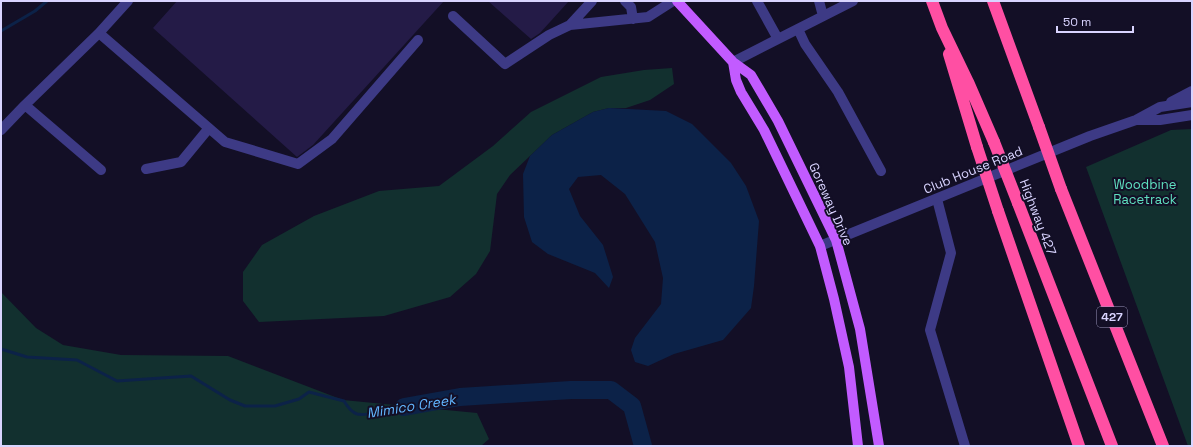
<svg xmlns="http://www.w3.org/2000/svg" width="1193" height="447" font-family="'Space Grotesk',sans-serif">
<rect width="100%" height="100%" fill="#130f26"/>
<path fill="#12302f" d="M672 68 674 84 650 100 626 108H609L593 112 552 135 510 175 497 194 490 251 476 274 450 297 384 316 259 322 243 301V272L262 245 314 216 379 191 439 186 493 146 531 112 601 77 644 70Z
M1192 129V446H1188L1086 167 1171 130Z
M1 292 36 328 63 345 121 355 228 356 343 400 477 413 489 439 481 446H1Z"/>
<path fill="#0c2248" d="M609 108 666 111 692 124 731 163 746 186 759 221 754 286 751 308 723 340 674 354 648 366 635 362 631 350 635 338 661 304 663 278 655 242 625 194 601 175 578 177 569 189 580 216 603 245 613 277 609 288 595 273 548 254 532 242 524 217 523 174 530 156 552 135 593 112Z"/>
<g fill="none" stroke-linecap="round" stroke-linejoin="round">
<path stroke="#0c2248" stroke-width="3" d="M1 31 35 11 47 1
M1 349 27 357 77 360 117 381 191 376 230 400 245 406H275L299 399 309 392 344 401C347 406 351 412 357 414 364 416 397 410 404 407"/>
<path stroke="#0c2248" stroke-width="18" d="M404 407 460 397 571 390H611L632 406 643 446"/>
</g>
<path fill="#241b47" d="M177 1H444L313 145 297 157 153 28Z
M488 1H569L540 33 531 39Z"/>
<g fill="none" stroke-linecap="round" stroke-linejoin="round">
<path stroke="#3d3a85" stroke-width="10" d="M128 1 99 33 225 142 298 164 332 139 418 40
M625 1 631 7 633 19
M819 1 823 16
M453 16 505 64 549 35 570 25 648 17 673 1
M570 25 592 1
M798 29 805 44 838 92 881 171
M99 33 25 105 101 170
M778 39 853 1
M733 62 778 39 757 1
M1171 102 1192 91
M1138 120H1160L1192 115
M1 130 25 105
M146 169 181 162 209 128
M937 199 951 253 930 330 965 446
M820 246 1090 136 1136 120 1160 107 1192 102"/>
<path stroke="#c25bff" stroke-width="10" d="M677 1 733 62 751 75 778 121 836 240 860 329 879 446
M733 62 736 80 741 92 764 130 820 246 834 299 849 367 858 446"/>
<path stroke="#ff4fa3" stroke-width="12" d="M932 1 942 28 968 82 994 142
M993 1 1039 127
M949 54 977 147
M1061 189 1163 446
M1018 203 1112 446
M998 211 1079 446"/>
<path stroke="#ff4fa3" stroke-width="12" d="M1039 127 1061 189
M994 142 1018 203
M977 147 998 211"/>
</g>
<g text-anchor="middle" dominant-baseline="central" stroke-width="4" stroke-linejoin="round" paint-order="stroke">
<rect fill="#130f26" stroke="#9e99be" stroke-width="1" x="1097" y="307" width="30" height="20" rx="3"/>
<g font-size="12" font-weight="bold" fill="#d9d4ff">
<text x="1112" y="317">427</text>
</g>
<g font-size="13" fill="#d9d4ff" stroke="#130f26">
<text transform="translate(973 170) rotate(-22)">Club House Road</text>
<text transform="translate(831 204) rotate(66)">Goreway Drive</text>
<text transform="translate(1038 217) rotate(69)">Highway 427</text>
</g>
<g font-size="13" fill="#5fe0c0" stroke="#130f26">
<text x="1145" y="184">Woodbine<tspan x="1145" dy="15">Racetrack</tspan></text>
</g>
<g font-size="14" font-style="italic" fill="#62b6ff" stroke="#130f26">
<text transform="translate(411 406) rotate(-9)">Mimico Creek</text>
</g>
</g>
<rect width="1193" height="447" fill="none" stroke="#d9d4ff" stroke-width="4"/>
<path d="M1057 26v6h76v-6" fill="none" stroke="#d9d4ff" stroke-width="2"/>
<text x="1063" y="26" font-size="12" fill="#d9d4ff" stroke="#130f26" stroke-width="3" paint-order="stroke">50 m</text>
</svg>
